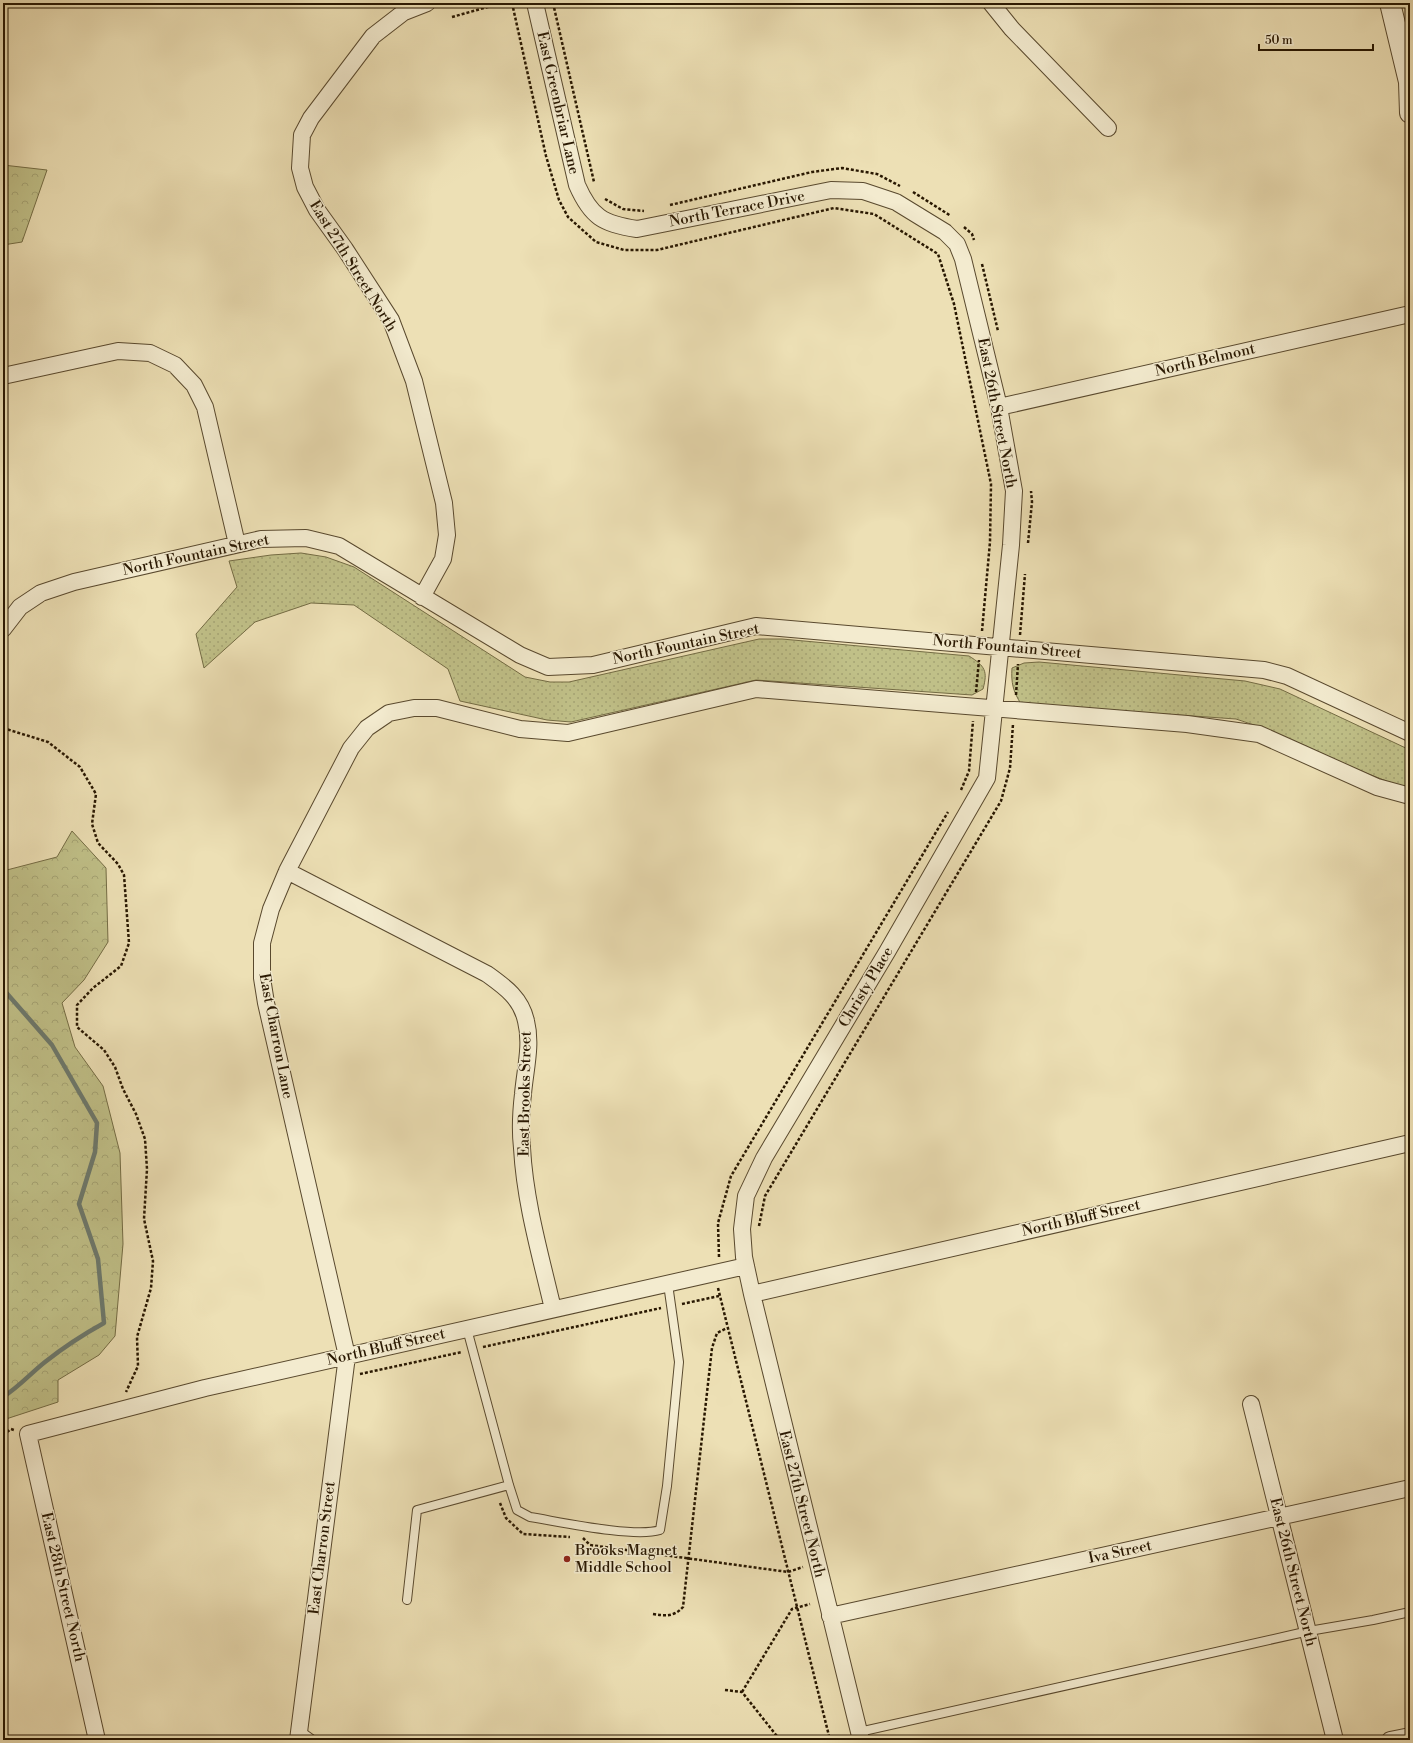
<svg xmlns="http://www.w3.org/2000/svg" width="1413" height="1743" font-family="'Libre Bodoni',serif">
<defs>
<pattern id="grass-dots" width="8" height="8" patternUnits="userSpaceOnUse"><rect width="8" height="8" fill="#c0c088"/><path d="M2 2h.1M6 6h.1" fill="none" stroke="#a5a474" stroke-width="1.8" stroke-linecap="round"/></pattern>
<pattern id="forest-crowns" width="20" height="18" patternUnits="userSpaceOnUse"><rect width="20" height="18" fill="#c0c088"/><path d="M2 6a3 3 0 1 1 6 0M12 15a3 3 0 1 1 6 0" fill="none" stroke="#a5a474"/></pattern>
</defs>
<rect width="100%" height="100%" fill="#ede0b5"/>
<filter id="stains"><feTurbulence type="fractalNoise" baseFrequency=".005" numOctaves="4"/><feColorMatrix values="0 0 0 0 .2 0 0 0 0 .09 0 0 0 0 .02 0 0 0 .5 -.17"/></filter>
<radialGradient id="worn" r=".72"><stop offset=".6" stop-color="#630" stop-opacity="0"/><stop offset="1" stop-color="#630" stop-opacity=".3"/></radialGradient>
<path fill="url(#grass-dots)" stroke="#746c44" d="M301 553 326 557 354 567 525 677 550 682H569L759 639H782L969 656C985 666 988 671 983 689L972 695 756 680 571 722 547 720 460 701 448 669 354 605 311 603 255 622 204 668 196 634 237 587 229 561 271 555Z
M1039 662 1245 681 1280 689 1410 750V789C1350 771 1296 737 1236 719L1021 704C1013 691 1011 683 1012 668L1024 663Z"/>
<path fill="url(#forest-crowns)" stroke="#746c44" d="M3 165 47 170 22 242 3 245Z
M72 831 106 868 108 942 84 980 62 1003 75 1047 103 1086 120 1153 123 1244 115 1336 99 1355 58 1380V1402L3 1420V871L57 857Z"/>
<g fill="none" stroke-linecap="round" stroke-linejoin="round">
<path stroke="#6d796d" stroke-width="4.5" d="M3 989 52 1045 97 1123 95 1152 79 1204 98 1259 104 1323C84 1334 64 1347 45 1362 31 1373 19 1387 3 1397"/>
<defs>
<path id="service" d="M467 1329 509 1485 517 1510 530 1517C561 1522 634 1538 660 1530L667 1486 679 1362 668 1284
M407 1600 417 1510 509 1485
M299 1730 313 1740
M859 1732 1309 1631 1373 1620 1410 1612"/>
<path id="minor" d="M535 3 577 185C591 217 603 224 637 229L831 190 863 191 896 202 945 232 957 244 963 259 999 407 1014 491 1011 545 987 778 887 952 764 1158 746 1196 742 1229 744 1257 752 1294 861 1740
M991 3 1012 29 1108 128
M3 376 118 351 150 353 175 365 194 385 205 407 237 544
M999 407 1410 314
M422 597 443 559 447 535 444 503 414 381 391 320 345 249 317 210 305 187 300 168 302 135 311 118 373 36 404 12 427 3
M3 629 20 607 41 593 74 582 261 539 306 538 339 546 520 655 548 667 593 665 756 626 1264 670 1287 676 1410 733
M287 871 487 974C505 987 521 998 526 1021 532 1045 525 1070 523 1094 521 1111 520 1131 522 1148 525 1203 541 1257 553 1309
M752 1294 1410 1143
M1251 1404 1335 1740
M830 1616 1410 1488
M97 1740 28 1434 205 1388 746 1266
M298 1740 347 1356 266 1003 262 978V943L271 909 287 871 351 748 367 728 389 713 414 708H437L520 729 568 733 756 689 1187 724 1259 734 1377 787 1410 796
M1390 1740 1410 1736"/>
<path id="tertiary" d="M1390 3 1409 82 1410 113"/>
</defs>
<use href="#service" stroke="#59492e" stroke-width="10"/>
<use href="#minor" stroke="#59492e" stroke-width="18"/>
<use href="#tertiary" stroke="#59492e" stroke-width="22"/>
<path stroke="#281701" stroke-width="2.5" stroke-dasharray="3 2" stroke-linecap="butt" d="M512 3 546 156 559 200 568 217 596 242 624 250H657L834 208 874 214 938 254 954 304 991 484 990 542 982 631
M553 3 594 182
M452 17 502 3
M913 192 951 216
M605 199 623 209 644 211
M670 205 812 172 842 168 877 174 900 186
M964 227 972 234 974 240
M982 264 998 331
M1028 543 1032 502 1031 491
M1020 635 1025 574
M976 692 979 660
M1016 695 1018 664
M3 728 48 742 80 767 96 794 92 824 98 843 118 864 124 875 129 943 121 966 93 988 77 1005V1027L104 1050 115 1067 123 1089 136 1114 145 1139 147 1169 144 1219 153 1261 151 1288 137 1337 138 1366 126 1392
M961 790 969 771 973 721
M759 1226 765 1196 1001 801 1010 768 1013 724
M719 1257 718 1223 731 1176 948 812
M718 1288 830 1740
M682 1304 719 1296
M483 1347 661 1308
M360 1374 462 1352
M3 1435 11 1429 14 1430
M500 1503 506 1518 523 1534 570 1537
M583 1538 590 1545 788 1572 803 1567
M653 1614C665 1616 674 1617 683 1607L712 1348 717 1333 727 1328
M725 1690 742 1692 780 1740
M742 1692 792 1609 810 1604"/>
<use href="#service" stroke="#f3ebcf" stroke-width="8"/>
<use href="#minor" stroke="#f3ebcf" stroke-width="16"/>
<use href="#tertiary" stroke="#f3ebcf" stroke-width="20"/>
</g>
<circle fill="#8f2418" stroke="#f3ebcf" stroke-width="1.5" cx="567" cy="1559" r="4"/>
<g text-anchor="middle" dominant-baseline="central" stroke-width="3" stroke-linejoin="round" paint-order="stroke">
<g font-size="15" fill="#281701" stroke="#f3ebcf">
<text transform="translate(558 103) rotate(77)">East Greenbriar Lane</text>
<text transform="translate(737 209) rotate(-11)">North Terrace Drive</text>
<text transform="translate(353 266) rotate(58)">East 27th Street North</text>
<text transform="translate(1205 360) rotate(-13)">North Belmont</text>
<text transform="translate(997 413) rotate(79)">East 26th Street North</text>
<text transform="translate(196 555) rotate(-12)">North Fountain Street</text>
<text transform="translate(686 644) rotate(-12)">North Fountain Street</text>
<text transform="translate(1007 647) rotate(5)">North Fountain Street</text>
<text transform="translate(866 987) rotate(-59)">Christy Place</text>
<text transform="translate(276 1036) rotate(79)">East Charron Lane</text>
<text transform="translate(525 1094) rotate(-89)">East Brooks Street</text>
<text transform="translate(1081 1218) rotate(-13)">North Bluff Street</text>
<text transform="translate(386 1347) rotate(-13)">North Bluff Street</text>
<text transform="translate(802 1504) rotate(76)">East 27th Street North</text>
<text transform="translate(322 1548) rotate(-83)">East Charron Street</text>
<text transform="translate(1120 1552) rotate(-12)">Iva Street</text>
<text transform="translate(1293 1572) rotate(76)">East 26th Street North</text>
<text transform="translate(63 1587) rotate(77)">East 28th Street North</text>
</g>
<g font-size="15" fill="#281701" stroke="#f3ebcf" text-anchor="start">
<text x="575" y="1550">Brooks Magnet<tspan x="575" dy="17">Middle School</tspan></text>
</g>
</g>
<rect width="1413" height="1743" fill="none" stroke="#ede0b5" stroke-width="16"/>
<rect x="4" y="4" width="1405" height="1735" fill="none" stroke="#281701" stroke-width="2"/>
<rect x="8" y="8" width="1397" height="1727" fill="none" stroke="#281701"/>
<path d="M1259 44v6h114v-6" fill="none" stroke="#281701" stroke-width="2"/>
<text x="1265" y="44" font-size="12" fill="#281701" stroke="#f3ebcf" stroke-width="3" paint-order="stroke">50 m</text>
<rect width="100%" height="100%" filter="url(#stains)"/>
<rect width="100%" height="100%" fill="url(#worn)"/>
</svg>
